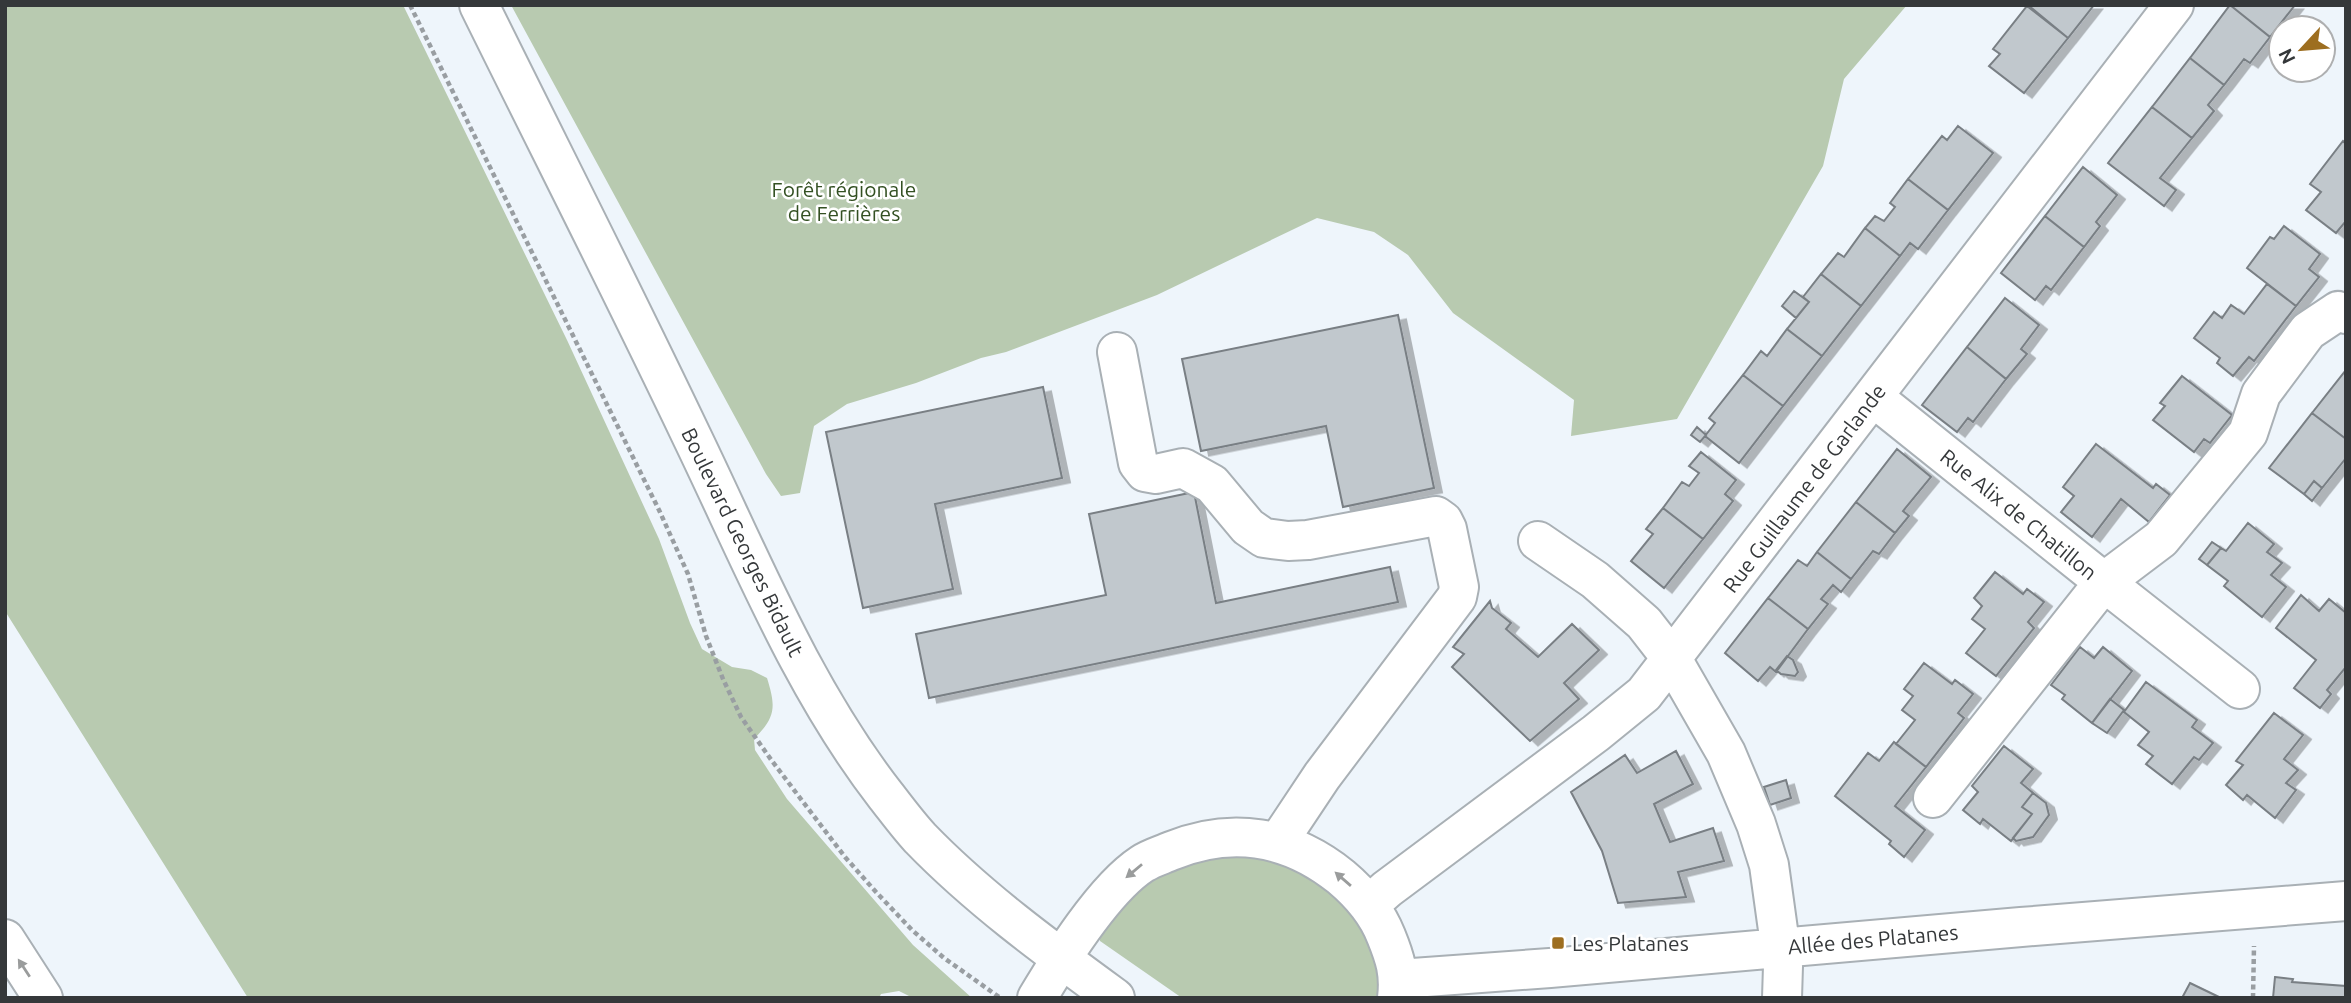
<svg xmlns="http://www.w3.org/2000/svg" width="2351" height="1003" font-family="Ubuntu,sans-serif">
<defs>
<filter id="shadow"><feDropShadow dx="8" dy="4.5" stdDeviation="0" flood-color="#0004"/></filter>
</defs>
<rect width="100%" height="100%" fill="#eef5fb"/>
<path fill="#b8cab0" d="M5 5H403L567 340 659 539 690 623 702 649 732 667 751 670 767 678C776 707 776 717 754 739L755 750 787 799 913 945 972 998H913L899 991 881 994 879 998H248L5 611Z
M511 5H1907L1844 79 1823 166 1677 419 1571 436 1574 400 1453 313 1408 255 1374 232 1317 218 1157 295 1006 352 981 358 916 383 847 404 814 426 800 493 781 496 766 474Z
M1261 855 1318 878 1357 919 1370 943 1377 967 1380 998H1182L1100 941 1099 936 1137 887 1193 858Z"/>
<path fill="#c1c8cd" stroke="#797f84" stroke-width="2" filter="url(#shadow)" d="M2028 5H2094L2068 38Z
M2230 5H2295L2270 37Z
M2230 5 2270 37 2250 63 2244 59 2224 85 2190 58Z
M2027 6 2068 38 2024 93 1989 66 2000 54 1993 49Z
M2190 58 2224 85 2208 105 2214 111 2192 138 2152 107Z
M2152 107 2192 138 2160 178 2176 190 2164 206 2108 163Z
M1958 126 1993 153 1948 210 1908 179 1942 136 1947 140Z
M2343 141 2346 144V221L2336 233 2306 210 2321 192 2310 184Z
M2083 167 2117 195 2096 222 2100 226 2084 247 2045 216Z
M1908 179 1948 210 1918 249 1910 243 1900 256 1865 228 1875 216 1884 221 1895 207 1890 203Z
M2045 216 2084 247 2051 290 2046 286 2035 300 2001 273Z
M2284 226 2320 254 2309 269 2319 277 2296 306 2247 268 2270 237 2274 239Z
M1865 228 1900 256 1861 306 1821 274 1838 253 1844 257Z
M1821 274 1861 306 1822 356 1787 329 1809 302 1803 297Z
M2267 284 2296 306 2254 361 2249 357 2233 376 2217 363 2220 358 2194 338 2214 312 2222 318 2231 305 2244 314Z
M1794 291 1809 302 1796 318 1782 306Z
M2005 298 2039 325 2021 349 2027 354 2006 379 1967 347Z
M1398 315 1434 488 1343 507 1326 426 1201 451 1182 359Z
M1787 329 1822 356 1783 406 1743 375 1761 351 1767 356Z
M1967 347 2006 379 1973 422 1968 418 1957 432 1922 405Z
M2346 370V439L2312 413Z
M1743 375 1783 406 1739 463 1705 436 1715 423 1709 418Z
M2182 376 2232 415 2210 443 2204 439 2194 452 2153 420 2165 406 2160 403Z
M1043 387 1062 478 935 504 953 589 863 608 826 432Z
M2312 413 2346 439V458L2322 488 2314 481 2304 494 2269 468Z
M1697 427 1706 435 1700 442 1691 435Z
M2096 444 2153 488 2156 484 2170 495 2149 522 2121 499 2092 537 2061 512 2074 496 2063 487Z
M1897 449 1931 477 1903 511 1909 516 1895 533 1856 502Z
M1701 452 1736 480 1725 494 1733 501 1703 539 1663 508 1682 482 1689 486 1699 473 1689 466Z
M2314 481 2322 488 2312 501 2304 494Z
M1194 492 1216 603 1390 567 1398 602 929 698 916 634 1106 595 1089 514Z
M1856 502 1895 533 1879 554 1873 551 1851 579 1817 552Z
M1663 508 1703 539 1664 588 1631 561 1653 534 1646 529Z
M2248 523 2274 544 2267 552 2282 563 2271 575 2286 587 2262 617 2224 586 2228 581 2207 565 2221 548 2226 551Z
M2212 542 2221 548 2207 565 2199 559Z
M1817 552 1851 579 1841 592 1833 585 1821 599 1828 604 1808 629 1768 598 1798 560 1807 566Z
M1995 572 2023 594 2027 589 2044 602 2028 622 2034 628 1996 676 1966 653 1985 629 1972 619 1982 606 1974 598Z
M2301 595 2319 611 2329 599 2346 613V667L2327 690 2331 694 2320 708 2294 688 2316 660 2276 628Z
M1768 598 1808 629 1776 672 1770 667 1758 681 1725 653Z
M1490 601 1492 608 1511 623 1506 629 1538 657 1572 624 1599 650 1564 683 1579 699 1530 741 1452 667 1464 654 1453 647Z
M2080 647 2094 658 2103 647 2132 671 2092 723 2062 699 2065 695 2051 685Z
M1787 656 1793 660 1798 672 1795 676 1781 674 1776 670Z
M1924 663 1952 684 1955 680 1973 694 1958 713 1964 718 1926 767 1896 744 1915 720 1902 710 1913 696 1904 689Z
M2146 682 2197 720 2192 727 2213 743 2199 760 2194 757 2172 784 2146 764 2153 756 2138 745 2149 732 2124 712Z
M2110 699 2124 710 2107 733 2092 723Z
M2274 713 2303 735 2284 759 2298 770 2286 783 2296 790 2275 818 2247 795 2243 800 2226 785 2243 765 2236 761Z
M1894 742 1926 767 1895 806 1925 830 1904 857 1889 844 1891 841 1835 796 1868 753 1879 761Z
M2004 746 2033 769 2021 783 2033 793 2022 807 2032 814 2011 841 1983 819 1980 824 1963 810 1978 792 1972 786Z
M1676 751 1693 784 1654 804 1670 842 1713 828 1724 861 1678 872 1686 897 1618 903 1602 851 1571 792 1625 755 1637 773Z
M1786 780 1791 798 1770 805 1764 787Z
M2033 793 2046 803 2049 815 2033 837 2016 841 2013 838 2032 814 2022 807Z
M2275 977 2293 979 2292 982 2346 986V998H2273Z
M2190 983 2221 998H2179H2182Z"/>
<g fill="none" stroke-linecap="round" stroke-linejoin="round">
<defs>
<path id="minor" d="M479 5C550 149 623 292 692 437 751 559 802 688 886 796 897 810 908 825 920 838 978 898 1048 949 1115 998
M1117 352 1138 463 1145 472 1156 474 1183 468 1212 484 1248 527 1264 538 1288 541 1308 540 1436 516 1443 521 1447 529 1459 587 1457 597 1322 776 1278 842
M1873 397 2104 582 2161 539 2248 433 2261 394 2308 331 2338 311 2346 314
M1538 541 1595 580 1644 623 1672 659 1726 753 1756 824 1769 865 1783 966 1782 998
M1933 798 2104 582 2240 689
M1369 905 1387 889 1596 733 1644 694 2174 5
M1399 979 1550 968 2021 927 2346 901
M1037 998C1061 958 1104 889 1142 864 1151 858 1162 855 1171 851 1232 826 1290 836 1341 877 1360 893 1377 913 1386 936 1395 958 1400 974 1397 998"/>
<path id="highway" d="M5 939 43 998"/>
</defs>
<use href="#minor" stroke="#a9b0b5" stroke-width="42"/>
<use href="#highway" stroke="#a9b0b5" stroke-width="42"/>
<path stroke="#999ea2" stroke-width="4.5" stroke-dasharray="5 3.5" stroke-linecap="butt" d="M410 5 659 510 688 574 706 636 723 679 741 717 772 761 845 857 876 892 912 930 944 958 999 997
M2253 998 2254 946"/>
<use href="#minor" stroke="#fff" stroke-width="38"/>
<use href="#highway" stroke="#fff" stroke-width="38"/>
</g>
<defs><path id="oneway-solid" d="M-6-.8H1V-3.2L6.5 0L1 3.2V.8H-6Z" transform="scale(1.75)"/></defs>
<g fill="#9a9c9c">
<use href="#oneway-solid" transform="translate(1134 871) rotate(140)"/>
<use href="#oneway-solid" transform="translate(1343 879) rotate(-139)"/>
<use href="#oneway-solid" transform="translate(24 968) rotate(-123)"/>
</g>
<rect fill="#9d6e20" stroke="#fff" stroke-width="2.5" x="1551" y="936" width="14" height="14" rx="3.5"/>
<g text-anchor="middle" dominant-baseline="central" stroke-width="5" stroke-linejoin="round" paint-order="stroke">
<g font-size="21" fill="#335022" stroke="#fff">
<text x="844" y="189">Forêt régionale<tspan x="844" dy="24">de Ferrières</tspan></text>
</g>
<g font-size="21" fill="#35383a" stroke="#fff">
<text transform="translate(1804 488) rotate(-53)">Rue Guillaume de Garlande</text>
<text transform="translate(2019 514) rotate(39)">Rue Alix de Chatillon</text>
<text transform="translate(743 542) rotate(64)">Boulevard Georges Bidault</text>
<text transform="translate(1873 939) rotate(-5)">Allée des Platanes</text>
</g>
<g font-size="21" fill="#35383a" stroke="#fff" text-anchor="start">
<text x="1572" y="943">Les Platanes</text>
</g>
</g>
<rect width="2351" height="1003" fill="none" stroke="#35383a" stroke-width="14"/>
<g transform="translate(2302 49) rotate(244)"><circle r="33" fill="#ffffff" stroke="#aeafb0" stroke-width="2"/>
<path d="M0-5L12 26L0 18L-12 26Z" fill="#9d6e20"/>
<text y="-10" font-size="19" font-weight="bold" text-anchor="middle" fill="#35383a">N</text>
</g>
</svg>
